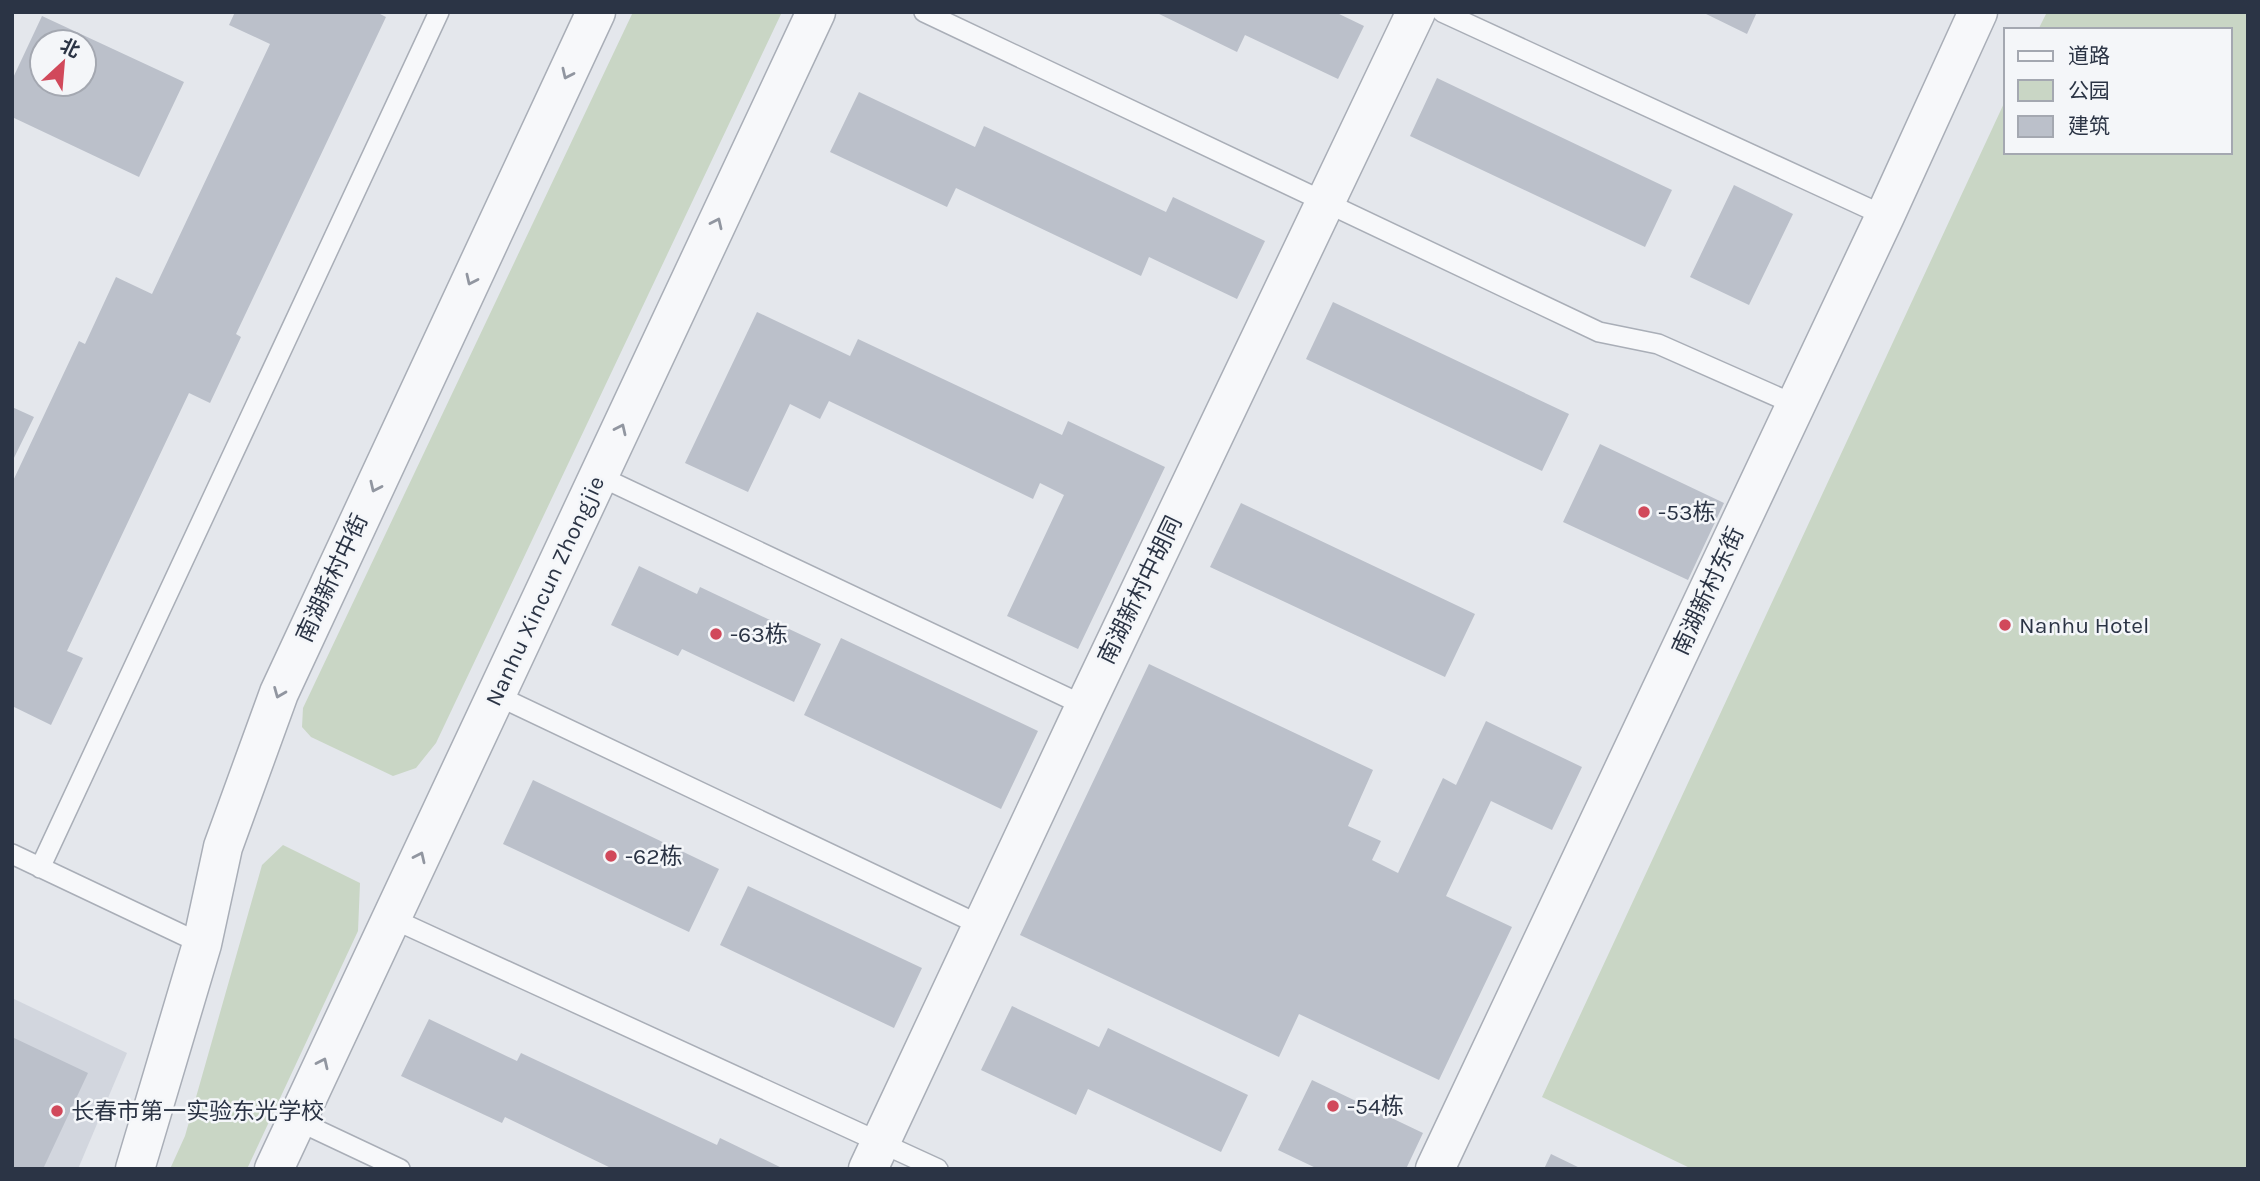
<svg xmlns="http://www.w3.org/2000/svg" width="2260" height="1181" font-family="Karla,'Noto Sans SC',sans-serif">
<rect width="100%" height="100%" fill="#e4e7ec"/>
<path fill="#d2d6de" d="M12 998 127 1053 78 1169H12Z"/>
<path fill="#c9d6c5" d="M633 12H782L436 743 416 768 393 776 311 737 302 727 303 708Z
M2047 12H2248V1169H1692L1542 1097 2006 99V152H2230V30H2038Z
M283 845 360 883 358 931 247 1169H170L185 1136 262 865Z"/>
<path fill="#bbc0ca" fill-rule="evenodd" d="M235 12H376L386 17 236 334 241 337 210 403 189 393 67 651 83 658 51 725 12 706V483L79 341 85 344 116 277 152 294 270 44 229 25Z
M1155 12H1335L1364 26 1338 79 1245 35 1237 52Z
M1702 12H1757L1747 34Z
M42 16 184 82 139 177 12 117V80ZM42 42H84V84H42Z
M1437 78 1672 190 1645 247 1410 136Z
M859 92 975 147 984 126 1166 212 1173 197 1265 241 1237 299 1149 257 1141 276 956 188 947 207 830 152Z
M1734 185 1793 214 1749 305 1690 277Z
M1333 302 1569 414 1542 471 1306 359Z
M757 312 850 356 858 339 1062 435 1068 421 1165 467 1078 649 1007 616 1064 495 1040 483 1033 499 829 401 820 419 790 404 748 492 685 463Z
M12 407 34 417 12 462Z
M1600 444 1724 503 1688 580 1563 522Z
M1241 503 1475 614 1445 677 1210 567Z
M639 566 697 594 700 587 821 644 794 702 682 649 678 656 611 625Z
M841 638 1038 731 1001 809 804 715Z
M1149 664 1373 770 1348 826 1381 841 1372 860 1398 873 1443 778 1456 785 1486 721 1582 767 1552 830 1491 801 1446 896 1512 927 1439 1080 1299 1014 1279 1057 1020 935Z
M533 780 719 869 689 932 503 844Z
M748 886 922 968 894 1028 720 945Z
M1012 1006 1099 1047 1108 1028 1248 1095 1221 1152 1088 1089 1076 1115 981 1070Z
M429 1019 517 1061 521 1053 717 1145 720 1138 784 1169H613L505 1117 502 1123 401 1076Z
M12 1037 88 1073 43 1169H12Z
M1312 1080 1423 1133 1406 1169H1318L1278 1150Z
M1551 1154 1582 1169H1544Z"/>
<g fill="none" stroke-linecap="round" stroke-linejoin="round">
<defs>
<path id="service" d="M924 12 1599 332 1658 344 1796 405
M1442 12 1885 216
M599 476 1085 706
M496 695 982 926
M12 854 202 944
M40 868 439 12
M391 918 938 1169
M296 1120 400 1169"/>
<path id="minor" d="M868 1169 1085 706 1416 12
M1435 1169 1885 216 1978 12"/>
<path id="tertiary" d="M135 1169 202 944 223 847 279 693 596 12
M274 1169 816 12"/>
</defs>
<use href="#service" stroke="#a9aeb7" stroke-width="22"/>
<use href="#minor" stroke="#a9aeb7" stroke-width="41"/>
<use href="#tertiary" stroke="#a9aeb7" stroke-width="41"/>
<use href="#service" stroke="#f7f8fa" stroke-width="19"/>
<use href="#minor" stroke="#f7f8fa" stroke-width="38"/>
<use href="#tertiary" stroke="#f7f8fa" stroke-width="38"/>
</g>
<defs><path id="oneway-chevron" d="M-2-3.5L2.5 0L-2 3.5" fill="none" stroke-width="1.6" stroke-linecap="round" stroke-linejoin="round" transform="scale(1.75)"/></defs>
<g stroke="#9196a0">
<use href="#oneway-chevron" transform="translate(567 74) rotate(115)"/>
<use href="#oneway-chevron" transform="translate(717 223) rotate(-65)"/>
<use href="#oneway-chevron" transform="translate(471 280) rotate(115)"/>
<use href="#oneway-chevron" transform="translate(621 429) rotate(-65)"/>
<use href="#oneway-chevron" transform="translate(375 487) rotate(115)"/>
<use href="#oneway-chevron" transform="translate(279 693) rotate(112)"/>
<use href="#oneway-chevron" transform="translate(420 857) rotate(-65)"/>
<use href="#oneway-chevron" transform="translate(323 1063) rotate(-65)"/>
</g>
<g fill="#d1495b" stroke="#f4f6f9" stroke-width="2.5">
<circle cx="1644" cy="512" r="7"/>
<circle cx="2005" cy="625" r="7"/>
<circle cx="716" cy="634" r="7"/>
<circle cx="611" cy="856" r="7"/>
<circle cx="1333" cy="1106" r="7"/>
<circle cx="57" cy="1111" r="7"/>
</g>
<g text-anchor="middle" dominant-baseline="central" stroke-width="5" stroke-linejoin="round" paint-order="stroke">
<g font-size="23" fill="#2b3445" stroke="#f4f6f9" text-anchor="start">
<text x="1658" y="512">-53栋</text>
<text x="2019" y="625">Nanhu Hotel</text>
<text x="730" y="634">-63栋</text>
<text x="625" y="856">-62栋</text>
<text x="1347" y="1106">-54栋</text>
<text x="71" y="1111">长春市第一实验东光学校</text>
</g>
<g font-size="23" fill="#2b3445" stroke="#f4f6f9">
<text transform="translate(332 578) rotate(-65)">南湖新村中街</text>
<text transform="translate(1140 590) rotate(-64)">南湖新村中胡同</text>
<text transform="translate(545 591) rotate(-65)">Nanhu Xincun Zhongjie</text>
<text transform="translate(1708 591) rotate(-65)">南湖新村东街</text>
</g>
</g>
<rect width="2260" height="1181" fill="none" stroke="#2b3445" stroke-width="28"/>
<rect x="2004" y="28" width="228" height="126" fill="#f4f6f9" stroke="#a4a8b1" stroke-width="2"/>
<rect x="2018" y="51" width="35" height="10" fill="#f7f8fa" stroke="#a4a8b1" stroke-width="2"/>
<text x="2068" y="63" font-size="21" fill="#2b3445">道路</text>
<rect x="2018" y="80" width="35" height="21" fill="#c9d6c5" stroke="#a4a8b1" stroke-width="2"/>
<text x="2068" y="98" font-size="21" fill="#2b3445">公园</text>
<rect x="2018" y="116" width="35" height="21" fill="#bbc0ca" stroke="#a4a8b1" stroke-width="2"/>
<text x="2068" y="133" font-size="21" fill="#2b3445">建筑</text>
<g transform="translate(63 63) rotate(26)"><circle r="33" fill="#f4f6f9" stroke="#a4a8b1" stroke-width="2"/>
<path d="M0-5L12 26L0 18L-12 26Z" fill="#d1495b"/>
<text y="-10" font-size="19" font-weight="bold" text-anchor="middle" fill="#2b3445">北</text>
</g>
</svg>
